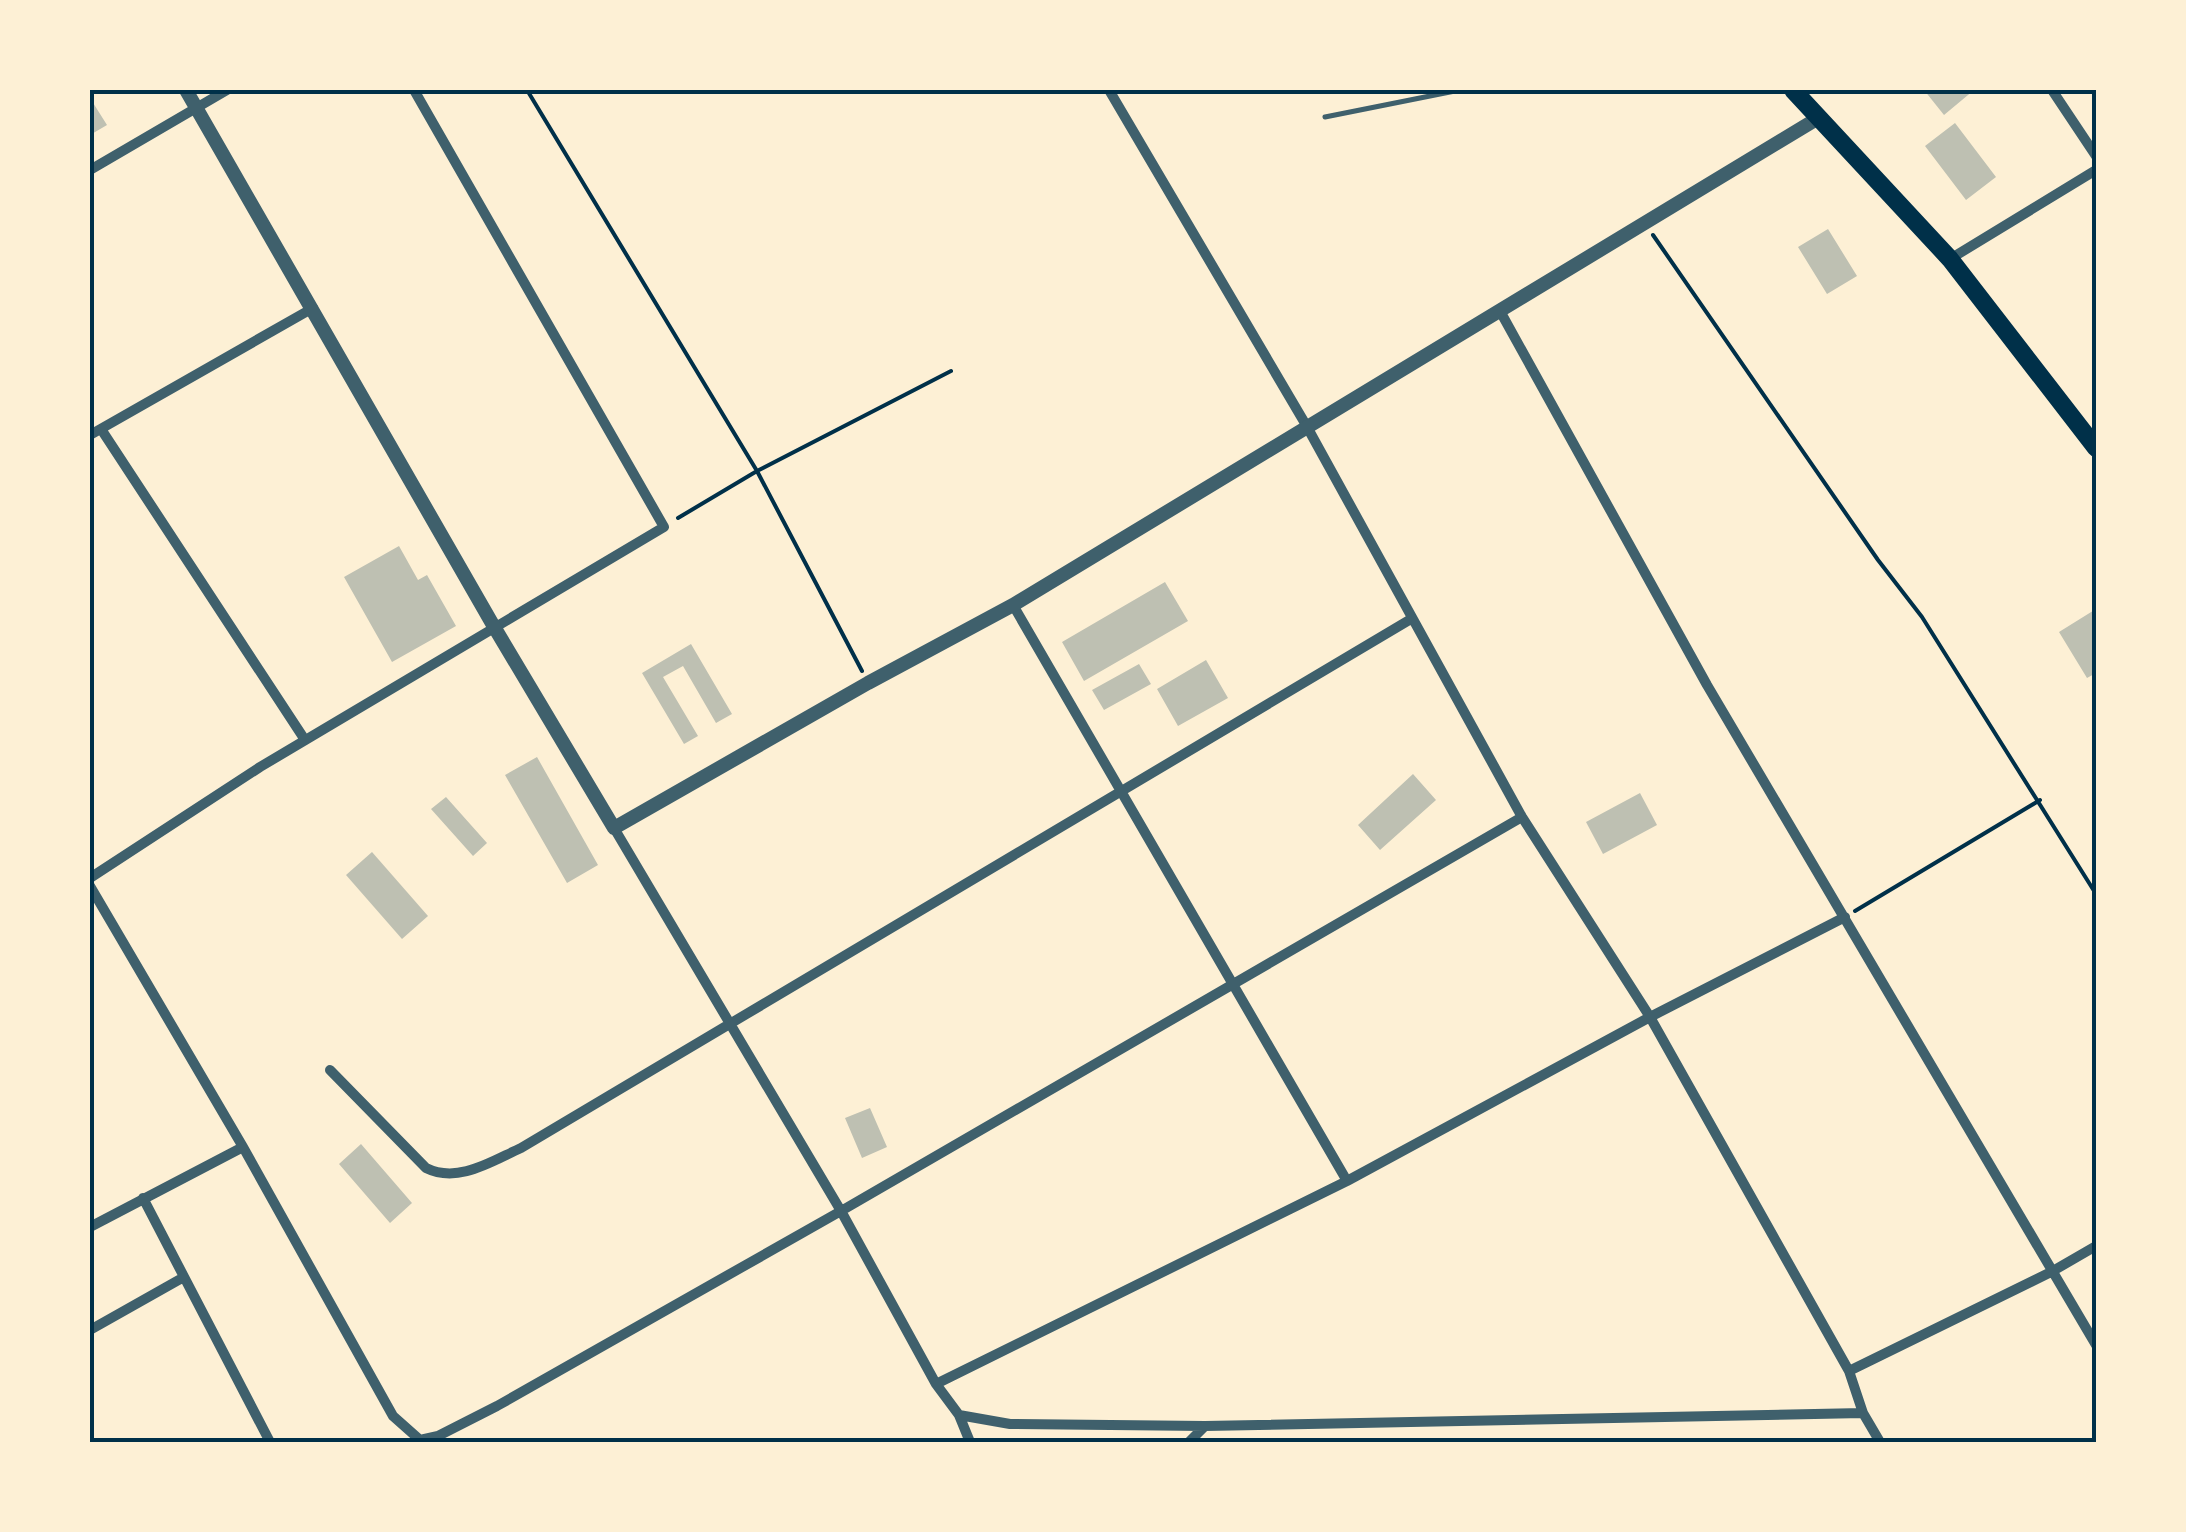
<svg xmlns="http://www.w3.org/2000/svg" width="2186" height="1532" font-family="Overpass,sans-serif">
<rect width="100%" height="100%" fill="#fdf0d5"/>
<path fill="#bec0b2" d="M1924 90H1974L1944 115Z
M90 98 107 125 90 135Z
M1955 123 1996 177 1966 200 1925 146Z
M1828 229 1857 276 1827 294 1798 247Z
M399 546 418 580 427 575 456 626 392 662 344 577Z
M1165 582 1188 621 1084 681 1062 642Z
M2096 609V673L2087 678 2059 632Z
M691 644 732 714 716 723 683 666 663 677 698 736 684 744 642 673Z
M1206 660 1228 698 1178 726 1157 689Z
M1139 664 1151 684 1104 710 1092 690Z
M537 757 598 865 567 883 505 775Z
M1413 774 1436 800 1380 850 1358 825Z
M1640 793 1657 825 1603 854 1586 822Z
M446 797 487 843 473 856 431 809Z
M372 852 428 916 402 939 346 875Z
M870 1108 887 1147 862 1158 845 1118Z
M361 1144 412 1203 390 1223 339 1164Z"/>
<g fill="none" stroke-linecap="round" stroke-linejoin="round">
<path stroke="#003049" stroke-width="4" d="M527 90 757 471 862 671
M1653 235 1878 560 1922 617 2096 894
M678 518 757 471 951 371
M1855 911 2040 800"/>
<path stroke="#3f606c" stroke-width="5" d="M1325 117 1460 90"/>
<path stroke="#3f606c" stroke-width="10" d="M1109 90 1306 425 1522 817 1650 1017 1849 1371 2051 1272 2096 1246
M2052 90 2096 156
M90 170 227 90
M1950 259 2096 170
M1500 311 1707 685 2096 1345
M101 429 305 740
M90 435 313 308
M1013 605 1347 1181
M614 828 841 1211 936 1384 959 1415 1010 1424 1205 1426 1863 1413
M90 878 260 767 664 527 414 90
M90 886 243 1147 393 1416 420 1440 438 1436 497 1406 841 1211 1522 817
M330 1070 426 1168C458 1184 492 1161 521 1148L1411 619
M143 1198 270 1442
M90 1227 243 1147
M90 1330 184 1277
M1849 1371 1863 1413 1880 1442
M936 1384 1347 1181 1650 1017 1845 917
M959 1415 970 1442
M1189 1442 1205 1426"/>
<path stroke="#3f606c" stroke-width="14" d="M186 90 493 625 614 828 868 683 1013 605 1820 117"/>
<path stroke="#003049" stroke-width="18" d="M1793 90 1950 259 2096 448"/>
</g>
<rect width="2186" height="1532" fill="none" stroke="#fdf0d5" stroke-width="185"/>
<rect x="92" y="92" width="2002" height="1348" fill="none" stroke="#003049" stroke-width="4"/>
</svg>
